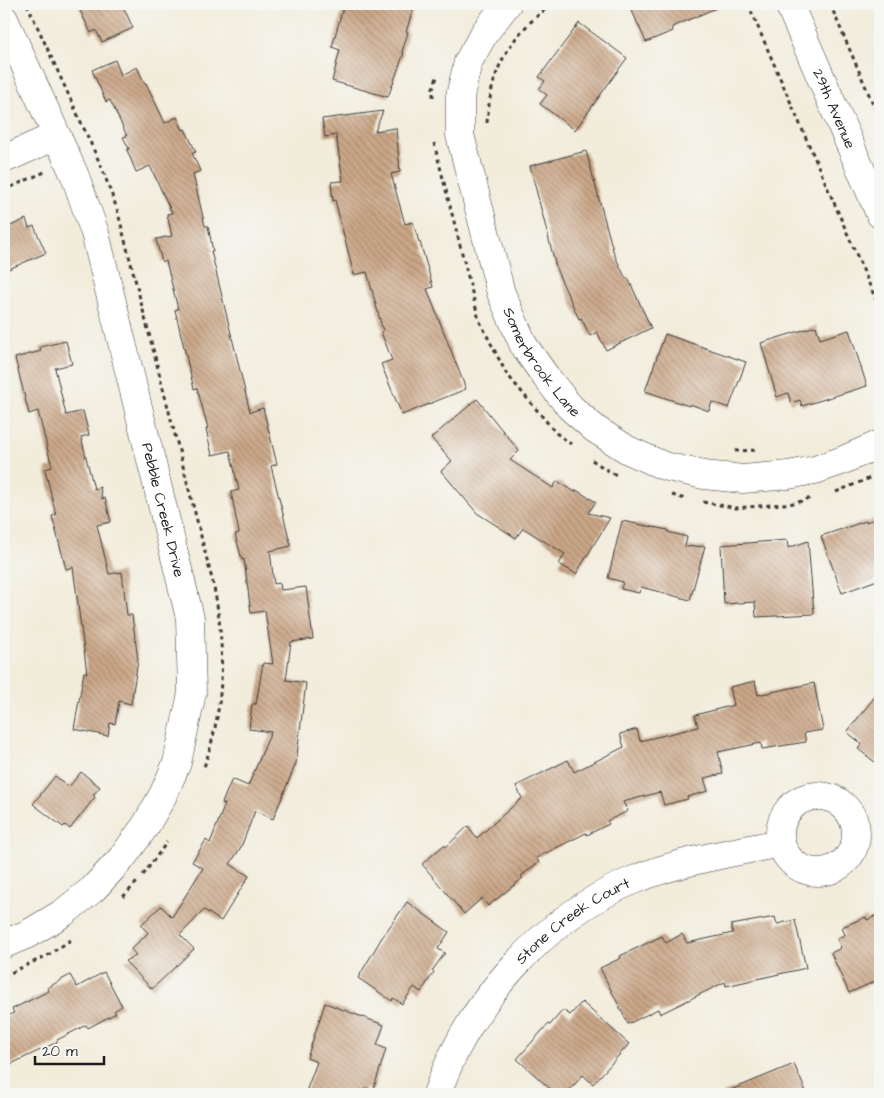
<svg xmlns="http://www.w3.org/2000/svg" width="884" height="1098" font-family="'Architects Daughter',sans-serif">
<defs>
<pattern id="building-back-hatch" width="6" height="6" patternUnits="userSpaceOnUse" patternTransform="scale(1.25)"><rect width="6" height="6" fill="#cba788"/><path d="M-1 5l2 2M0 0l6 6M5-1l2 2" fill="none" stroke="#a4876e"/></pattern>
</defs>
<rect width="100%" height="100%" fill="#f6f6f2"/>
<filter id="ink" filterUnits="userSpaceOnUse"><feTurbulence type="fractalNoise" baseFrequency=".02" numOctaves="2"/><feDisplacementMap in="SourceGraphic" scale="10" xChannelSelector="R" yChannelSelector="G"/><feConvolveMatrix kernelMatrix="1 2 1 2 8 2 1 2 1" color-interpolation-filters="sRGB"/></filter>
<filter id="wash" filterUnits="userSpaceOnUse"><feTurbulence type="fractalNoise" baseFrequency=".0096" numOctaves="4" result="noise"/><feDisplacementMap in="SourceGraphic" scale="20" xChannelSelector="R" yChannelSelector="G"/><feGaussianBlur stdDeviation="1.12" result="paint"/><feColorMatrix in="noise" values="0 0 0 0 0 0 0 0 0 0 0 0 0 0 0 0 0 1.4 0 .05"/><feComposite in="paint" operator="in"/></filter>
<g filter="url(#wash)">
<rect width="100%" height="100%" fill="#f2ecdb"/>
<g id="blocks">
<path fill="url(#building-back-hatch)" d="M77 4H122L133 28 102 42 96 30 91 33Z
M344 4H394L413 9 406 32H408L402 52 404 53 388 97 332 81 340 50 332 47Z
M629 4H725L672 27 673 31 646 42Z
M579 23 627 58 575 130 540 104 547 95 539 89 545 81 539 77Z
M115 60 121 75 137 67 145 84 146 83 165 123 177 117 183 130 185 129 196 152 192 153 200 171 193 174 205 226H208L213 251H211L250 412 263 408 277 464 271 466 291 546 270 551 274 584 280 583 281 590 306 587 313 639 291 642 286 680 306 683 296 763 273 819 255 811 241 847 230 864 249 876 221 921 204 910 180 935 194 949 152 989 125 961 136 955 131 949 148 933 141 925 161 906 172 917 203 868 192 862 206 840 210 843 225 804 222 803 232 779 248 786 271 732 249 729 252 704H256L263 663 273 664 265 611 251 613 244 559 242 560 235 534 239 533 231 492 239 490 230 451 212 455 206 429 208 428 197 388 194 389 175 310 178 309 166 261 162 262 156 239 172 236 167 214 172 213 150 166 136 172 127 150 129 149 123 137 127 136 110 100 106 102 92 70Z
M383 111 375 131 396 128 400 172 391 174 405 224 413 222 419 242H420L433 287 427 289 466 389 402 415 381 364 392 360 381 332 383 331 367 272 354 275 335 200 333 201 331 182 343 181 336 135 325 137 322 119Z
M586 151 614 254 626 279 628 278 651 328 606 350 597 332 590 336 581 318 579 319 557 271 530 166Z
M26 219 29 228 34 226 46 253 4 271V229Z
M816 326 820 339 849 330 867 386 802 406 800 400 791 403 788 393 777 397 761 343Z
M665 334 746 362 729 408 712 402 709 411 690 404 689 406 645 391Z
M66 341 72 364 55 368 66 415 83 411 89 435 81 437 94 489 100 487 102 499 105 498 111 522 97 525 109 574 122 572 127 615H132L138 660 131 704 119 701 115 724 110 723 108 736 74 729 84 672 87 673 73 567 66 569 52 516 56 515 45 469 52 467 38 411 29 414 15 358 41 351 40 347Z
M477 399 519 451 510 460 553 488 557 481 575 492 576 490 596 502 588 513 610 518 576 574 559 564 565 554 523 528 516 538 477 513 441 471 452 461 431 438Z
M880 517V579L842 593 821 536 866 521V522Z
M622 521 668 530V532L687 537 685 547 705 546 690 600 641 587 639 593 621 589 623 582 608 578Z
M787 540 788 548 808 541 814 614 756 617 755 602 724 604 721 545Z
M755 681 758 695 814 683 823 730 804 733 806 742 762 749 761 743 718 752 723 774 704 778 708 791 687 797 688 799 664 805 660 792 623 802 628 811 607 821 609 824 587 835 586 833 536 858 539 862 521 876 523 878 488 906 482 898 464 914 422 864 444 845 446 847 468 826 477 838 522 798 516 786 568 760 574 772 624 747 620 734 637 729 640 741 698 727 695 715 734 705 730 687Z
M880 690V766L858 749 862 744 847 732Z
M81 772 100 787 93 795 95 797 70 829 65 825 63 827 33 804 55 776 69 787Z
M407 902 449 932 438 949 445 953 432 971 434 972 421 992 414 987 402 1004 393 998 392 1001 358 978 381 939Z
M880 914V979L849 993 831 953 841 948 837 938 845 935 842 927 866 917 867 920Z
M775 917 777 924 795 920 806 968 726 986 725 982 660 1014 658 1009 628 1024 600 968 621 958 620 956 662 936 666 943 682 934 687 943 733 933 731 925Z
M104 972 122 1006 114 1011 116 1013 88 1028 86 1025 57 1040V1042L9 1065 4 1053V1017L14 1013 12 1009 49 991 47 988 70 975 77 987Z
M582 1002 629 1044 593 1084 583 1075 566 1094H556L517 1059 548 1024 550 1025 563 1010 570 1015Z
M325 1003 384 1025 377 1045 386 1049 373 1091 366 1088 364 1094H305L317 1062 307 1058Z
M794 1064 807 1094H721Z"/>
</g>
</g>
<g filter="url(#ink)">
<use href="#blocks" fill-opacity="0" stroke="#3c3b39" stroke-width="1"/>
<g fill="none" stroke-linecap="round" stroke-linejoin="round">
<defs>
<g id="minor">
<path id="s1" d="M507 4 485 32 468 62 460 96V135L501 293 524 346 546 377 570 407 595 429 628 450 664 466 704 475 743 479 788 475 815 470 841 461 880 444"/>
<path id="s2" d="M789 4 880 214"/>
<path id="s3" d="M4 19 75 176 95 233 190 618 192 693 177 763 163 795 146 825 122 858 93 889 63 913 28 934 4 944"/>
<path d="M4 159 56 136"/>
<circle cx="818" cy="834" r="38"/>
<path id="s4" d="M437 1094C467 1005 543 918 631 881 679 861 730 853 781 843"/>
</g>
</defs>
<use href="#minor" stroke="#3c3b39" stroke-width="29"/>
<path stroke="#3c3b39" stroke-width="3" stroke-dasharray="4 4" stroke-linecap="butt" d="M27 4 102 168 117 209 213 583C226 643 225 709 204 767
M748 4 880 309
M830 4 880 120
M433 97V88L437 77
M487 123C491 69 508 37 552 4
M434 143 479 320 506 373 556 433 571 444
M4 190 47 171
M735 451 758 450
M592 460 610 472 619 476
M836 492 880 474
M672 495 685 499
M703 502 736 508 795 503 811 498
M143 875 167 842
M123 897 137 882
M4 976 48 955 74 938"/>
<use href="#minor" stroke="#fff" stroke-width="28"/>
</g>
</g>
<g text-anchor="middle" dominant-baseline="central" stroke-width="4.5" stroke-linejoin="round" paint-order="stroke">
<g font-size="15" fill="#1c1c1c" stroke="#f6f6f2">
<text stroke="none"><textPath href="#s2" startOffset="114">29th Avenue</textPath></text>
<text stroke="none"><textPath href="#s1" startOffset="388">Somerbrook Lane</textPath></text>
<text stroke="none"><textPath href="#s3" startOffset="518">Pebble Creek Drive</textPath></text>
<text stroke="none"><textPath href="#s4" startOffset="225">Stone Creek Court</textPath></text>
</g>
</g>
<rect width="884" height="1098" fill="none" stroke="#f6f6f2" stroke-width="20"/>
<path d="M35 1056v8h69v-8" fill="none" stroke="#1c1c1c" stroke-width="2.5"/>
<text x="42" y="1056" font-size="15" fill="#1c1c1c" stroke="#f6f6f2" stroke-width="4" paint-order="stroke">20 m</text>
</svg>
